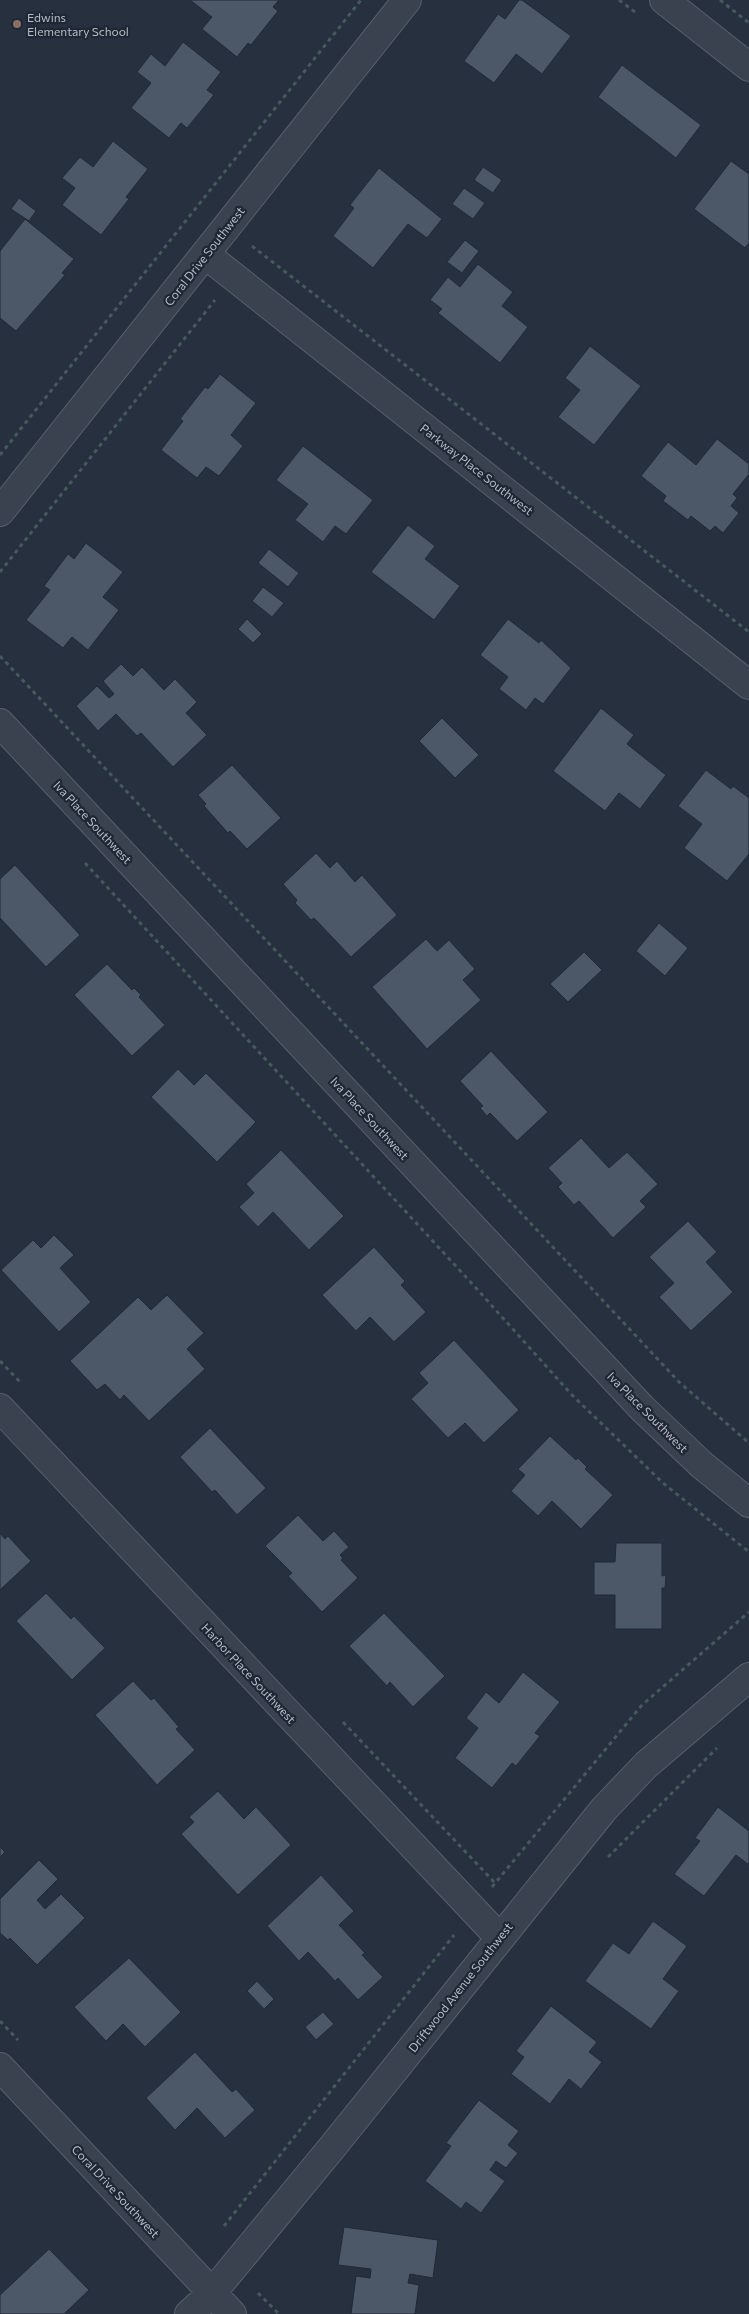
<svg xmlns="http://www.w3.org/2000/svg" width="749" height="2314" font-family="Commissioner,sans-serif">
<rect width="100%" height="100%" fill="#26303f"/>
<path fill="#4c5768" stroke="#212936" d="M190 0H279L273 7 278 11 251 45 248 43 237 57 202 29 212 17Z
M519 0H522L571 36 542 74 516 54 494 83 464 61 498 14 505 19Z
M183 42 221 72 207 90 214 95 187 128 181 123 169 138 131 108 151 83 137 72 151 54 165 66Z
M622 65 701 125 676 158 598 97Z
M113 141 148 169 126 197 129 199 101 235 62 205 75 188 62 178 80 157 93 167Z
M731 161 749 174V243L745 248 694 209Z
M483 167 502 180 493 193 474 180Z
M379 168 442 219 427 238 408 224 373 268 333 236 354 208 350 205Z
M464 188 485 203 473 219 452 204Z
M19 198 36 211 29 221 11 209Z
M25 219 74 259 62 273 65 275 16 331 0 318V251Z
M465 240 479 251 462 273 447 262Z
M478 264 513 292 502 306 528 327 500 363 438 313 442 309 430 300 448 277 460 287Z
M590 346 641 386 594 445 558 417 580 390 565 378Z
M220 374 256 403 231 435 243 446 219 476 206 467 197 478 161 450 183 421 180 419 205 387 208 389Z
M717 439 749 464V474L733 494 737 498 731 506 739 513 723 533 715 526 710 531 691 516 688 520 663 501 666 496 641 476 668 442 696 465Z
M303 446 373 500 346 534 335 526 323 542 295 520 308 504 276 480Z
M408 525 435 546 425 559 460 586 434 620 371 572Z
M86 543 123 572 103 597 119 610 88 650 72 637 63 648 26 620 50 590 44 586 68 554 74 559Z
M269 549 299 573 288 587 258 563Z
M263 587 284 603 272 617 252 601Z
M247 619 262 634 253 643 238 629Z
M508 619 539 643 541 640 571 668 543 704 535 698 526 710 499 689 508 677 480 655Z
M121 664 133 676 142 667 164 690 175 679 197 702 186 713 207 735 173 767 141 733 137 736 116 714 98 731 76 706 97 686 109 698 114 694 103 681Z
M601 708 634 735 627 744 666 775 640 809 619 793 605 811 553 771Z
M442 718 479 755 455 778 419 741Z
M232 765 281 818 247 849 230 831 228 833 204 806 206 804 198 795Z
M706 770 731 789 733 786 749 798V854L727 881 684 848 702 824 678 806Z
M316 853 330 868 337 861 355 882 362 875 397 915 351 957 314 918 311 920 295 903 297 900 283 884Z
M15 865 80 935 46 967 0 918V879Z
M659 923 688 948 665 976 636 951Z
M426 939 437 951 449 940 475 969 463 980 481 1000 427 1049 372 987Z
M584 952 602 970 568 1002 550 984Z
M107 964 132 990 134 988 141 995 139 997 165 1025 132 1056 74 995Z
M491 1051 548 1112 517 1141 490 1113 487 1116 480 1108 483 1106 460 1081Z
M178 1069 194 1085 206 1073 256 1122 217 1162 151 1097Z
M581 1138 609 1168 627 1152 658 1184 640 1201 646 1207 613 1238 579 1201 574 1205 558 1187 562 1183 548 1168Z
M281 1150 344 1216 309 1250 273 1212 258 1227 239 1207 254 1193 246 1184Z
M688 1221 717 1252 706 1262 733 1292 691 1331 659 1297 674 1283 649 1257Z
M54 1235 74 1255 60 1268 91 1302 59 1332 1 1270 33 1240 41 1248Z
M374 1247 405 1281 401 1285 426 1312 394 1342 370 1317 356 1331 322 1295Z
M167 1295 204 1333 187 1349 205 1369 149 1421 124 1395 120 1400 105 1384 97 1390 70 1361 138 1297 151 1310Z
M454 1340 519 1410 484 1443 465 1423 448 1438 411 1399 428 1383 419 1373Z
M210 1428 266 1488 237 1515 215 1490 212 1492 180 1457Z
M550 1436 576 1460 578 1458 587 1467 585 1469 613 1495 581 1529 552 1501 538 1516 511 1491 525 1475 518 1469Z
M298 1515 323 1541 334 1531 349 1547 340 1555 343 1558 341 1560 358 1578 322 1612 288 1576 292 1573 265 1546Z
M0 1533 5 1539 8 1536 31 1561 0 1590Z
M616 1543H662V1576L666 1575 665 1588H662V1629H615V1595H594V1562H615Z
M46 1593 71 1619 74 1616 105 1648 72 1680 16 1621Z
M384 1613 445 1676 413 1707 390 1682 387 1686 349 1646Z
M523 1672 560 1702 535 1733 540 1736 516 1766 512 1763 492 1788 455 1758 478 1728 466 1718 486 1692 499 1703Z
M133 1681 151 1700 154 1698 179 1727 176 1729 195 1750 157 1785 95 1715Z
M218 1791 244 1819 256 1807 291 1845 238 1895 181 1834 194 1822 189 1817Z
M718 1807 749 1831V1865L736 1855 704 1896 674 1874 700 1841 695 1838Z
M0 1847 5 1852 0 1857Z
M39 1860 58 1879 37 1900 45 1909 61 1894 85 1918 37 1965 10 1938 8 1940 0 1933V1899Z
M321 1875 354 1911 339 1925 365 1953 362 1955 383 1977 358 2000 338 1978 335 1981 308 1952 299 1961 267 1926Z
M653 1921 687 1946 663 1979 679 1991 651 2029 585 1981 613 1943 629 1954Z
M129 1958 181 2012 145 2047 123 2024 106 2041 74 2007Z
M257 1981 274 1999 264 2009 247 1991Z
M551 2006 597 2042 589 2052 602 2062 581 2089 569 2079 550 2104 511 2074 524 2057 516 2051Z
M323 2012 334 2024 316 2040 305 2027Z
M195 2052 232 2092 236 2089 255 2110 225 2138 197 2108 175 2130 146 2098Z
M479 2100 519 2131 508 2145 518 2153 506 2168 496 2161 490 2170 505 2181 481 2213 466 2202 461 2209 425 2181 451 2146 446 2143Z
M344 2227 438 2240 433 2278 410 2274 408 2283 419 2285 415 2314H351L356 2276 370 2278 371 2269 338 2265Z
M49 2249 89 2290 64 2314H0V2295Z"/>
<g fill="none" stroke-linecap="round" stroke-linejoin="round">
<defs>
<path id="minor" d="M664 0 749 67
M205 254 749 685
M0 512 407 0
M0 723 642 1408 702 1465 749 1503
M0 1408 499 1937
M0 2067 232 2314
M189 2314 212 2293 334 2145 604 1809 646 1765 749 1677"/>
</defs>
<use href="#minor" stroke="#58606c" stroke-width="30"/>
<path stroke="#465a5d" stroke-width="3" stroke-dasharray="4 4" stroke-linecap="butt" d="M619 0 635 12
M720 0 749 23
M252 246 749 632
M0 455 361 0
M0 572 215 300
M0 656 680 1383 749 1443
M85 863 476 1288 572 1395 663 1483 749 1552
M0 1361 22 1384
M343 1722 495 1883
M608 1857 717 1748
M492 1887 642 1705 749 1612
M0 2021 18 2040
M224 2226 454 1935
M258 2293 279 2314"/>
<use href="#minor" stroke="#3a424f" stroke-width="28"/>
</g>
<circle fill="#8d6e63" stroke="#1f2734" stroke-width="2" cx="17" cy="24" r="5"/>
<g text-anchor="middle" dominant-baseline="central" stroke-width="4.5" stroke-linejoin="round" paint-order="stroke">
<g font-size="12" fill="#b6bdc9" stroke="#1f2734" text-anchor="start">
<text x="27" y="17">Edwins<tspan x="27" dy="14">Elementary School</tspan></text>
</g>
<g font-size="12" fill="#b6bdc9" stroke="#1f2734">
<text transform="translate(204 256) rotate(-52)">Coral Drive Southwest</text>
<text transform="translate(477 469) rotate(38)">Parkway Place Southwest</text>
<text transform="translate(93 822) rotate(47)">Iva Place Southwest</text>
<text transform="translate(370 1118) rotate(47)">Iva Place Southwest</text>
<text transform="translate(648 1412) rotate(45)">Iva Place Southwest</text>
<text transform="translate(249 1673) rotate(47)">Harbor Place Southwest</text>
<text transform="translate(460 1987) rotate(-52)">Driftwood Avenue Southwest</text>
<text transform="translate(116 2191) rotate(47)">Coral Drive Southwest</text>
</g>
</g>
</svg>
